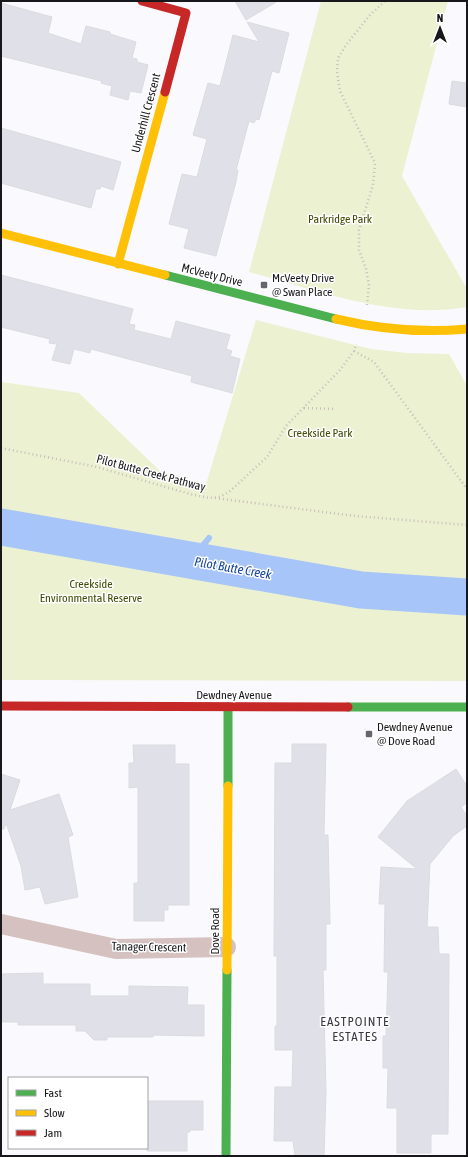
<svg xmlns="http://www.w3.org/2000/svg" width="468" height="1157" font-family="'Asap Condensed',sans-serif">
<rect width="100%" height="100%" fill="#fafafe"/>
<path fill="#ebf1d1" d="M321 1H448L402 176 467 289V307C394 320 319 291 249 272Z
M256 320 371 349 407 353 449 354 467 386V681L1 680V382L79 393 160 471 206 484Z"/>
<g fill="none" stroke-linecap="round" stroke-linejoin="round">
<path stroke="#a7c5f9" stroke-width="6" d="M178 558C192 555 200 550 209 538"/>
<path stroke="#a7c5f9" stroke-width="37" d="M1 527 361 590 467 597"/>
</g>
<path fill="#e0e0e9" stroke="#dbdbdf" d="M235 1H278L246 20Z
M1 3 52 17 48 33 81 44 86 26 110 32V34L136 42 132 58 137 59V62L148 65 141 93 130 91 128 100 110 95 112 86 101 83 102 81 1 56Z
M247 22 289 33 279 73 272 71 259 120 256 119 254 123 249 121 236 170H238L236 182 216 256 184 248 189 229 169 224 182 174 197 177 207 139 193 135 208 83 220 86 233 35 259 42Z
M452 81 467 83V107L449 104Z
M1 128 121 162 113 190 101 186 100 189H96L91 208 1 183Z
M1 275 133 309 129 324 135 325 134 330 171 339 176 321 230 335 226 349 232 351 230 356 240 359 232 393 191 382 192 376 91 349 90 353 74 349 70 364 52 360 57 344 49 343 50 339 1 327Z
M292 744H326L324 835H328L330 924H326V970H323L326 1091 324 1156H295L293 1141H274L275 1087H292L293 1050H275V1026H277V956H274L275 763H292Z
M133 745H175V764H189V905H168V910H164V921H134V883H138V787L129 788V763H134Z
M456 769 467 786V803L461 807 467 816V826L453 836 430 864 427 927H438L439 954H449L448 1134H431V1153H397V1108H387L388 1068H383V1036H386L388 972H384L385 904H379L381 867 417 869 378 837 407 801Z
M1 774 20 780 10 810 59 794 73 835 68 837 78 897 45 904 40 887 25 890 21 866 6 823 4 829H1Z
M43 973V984H90V996H129V986L188 987 187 1005H204V1036L153 1035V1037H107V1040H94L85 1031H76V1025H18V1022H1V974Z
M147 1101H203V1130H190V1132H187V1151H147Z"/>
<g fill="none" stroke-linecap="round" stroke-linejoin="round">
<path stroke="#c9bdbd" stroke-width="2.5" stroke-dasharray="1 3" stroke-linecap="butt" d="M367 305 369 285 366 269 359 250V230L373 185 375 163 340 91 337 72 338 58 346 45 370 15 385 1
M354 351 374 362 467 489
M304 408 336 409
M1 448 97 467 190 494 209 498 219 497 229 492 267 457 286 426 340 370 354 351 356 344
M215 498 355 516 467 525"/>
<path stroke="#d5c1bf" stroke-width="20" d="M1 924 116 949 226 947"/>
<path stroke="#4caf50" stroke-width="9" d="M165 275 336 319
M348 707H467
M228 786V707
M226 1156 227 970"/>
<path stroke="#ffc107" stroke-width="9" d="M1 233 165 275
M118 264 165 92
M336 319C378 329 424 333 467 329
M227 970 228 786"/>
<path stroke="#c62828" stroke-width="9" d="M142 1 186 13 165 92
M1 706 348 707"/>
</g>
<g fill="#67676b" stroke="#fff" stroke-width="1.5">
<rect x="260" y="281" width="8" height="8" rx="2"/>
<rect x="365" y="730" width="8" height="8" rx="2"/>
</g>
<g text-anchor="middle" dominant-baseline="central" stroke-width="3" stroke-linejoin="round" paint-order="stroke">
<g font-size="12" fill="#18181c" stroke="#fff">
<text transform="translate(146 113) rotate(-75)">Underhill Crescent</text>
<text transform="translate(212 275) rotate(14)">McVeety Drive</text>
<text transform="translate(151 473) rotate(15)">Pilot Butte Creek Pathway</text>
<text x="234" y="695">Dewdney Avenue</text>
<text transform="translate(215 931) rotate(-90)">Dove Road</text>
<text transform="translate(149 947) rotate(1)">Tanager Crescent</text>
</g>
<g font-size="12" fill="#424a03" stroke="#fff">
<text x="340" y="219">Parkridge Park</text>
<text x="320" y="433">Creekside Park</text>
<text x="91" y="584">Creekside<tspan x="91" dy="14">Environmental Reserve</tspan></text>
</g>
<g font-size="12" fill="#18181c" stroke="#fff" text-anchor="start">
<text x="272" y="278">McVeety Drive<tspan x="272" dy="14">@ Swan Place</tspan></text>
<text x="377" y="727">Dewdney Avenue<tspan x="377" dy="14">@ Dove Road</tspan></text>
</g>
<g font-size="13" font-style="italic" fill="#144598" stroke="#fff">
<text transform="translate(233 568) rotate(10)">Pilot Butte Creek</text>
</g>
<g font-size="13" letter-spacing="1" fill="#3a3941" stroke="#fff">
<text x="355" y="1021">EASTPOINTE<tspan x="355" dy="15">ESTATES</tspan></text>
</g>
</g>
<rect width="468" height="1157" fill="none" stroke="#18181c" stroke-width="4"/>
<rect x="8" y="1077" width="140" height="72" fill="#ffffff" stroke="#a3a3a4"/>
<rect x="16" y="1090" width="20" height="6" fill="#4caf50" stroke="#a3a3a4"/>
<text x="44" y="1097" font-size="12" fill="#18181c">Fast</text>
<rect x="16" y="1110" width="20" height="6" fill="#ffc107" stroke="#a3a3a4"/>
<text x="44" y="1117" font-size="12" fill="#18181c">Slow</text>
<rect x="16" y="1130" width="20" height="6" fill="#c62828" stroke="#a3a3a4"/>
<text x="44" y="1137" font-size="12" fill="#18181c">Jam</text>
<g transform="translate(440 28)" stroke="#ffffff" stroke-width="3" paint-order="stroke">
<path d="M0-3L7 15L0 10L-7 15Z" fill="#18181c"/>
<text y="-6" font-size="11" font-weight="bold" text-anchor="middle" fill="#18181c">N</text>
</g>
</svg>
